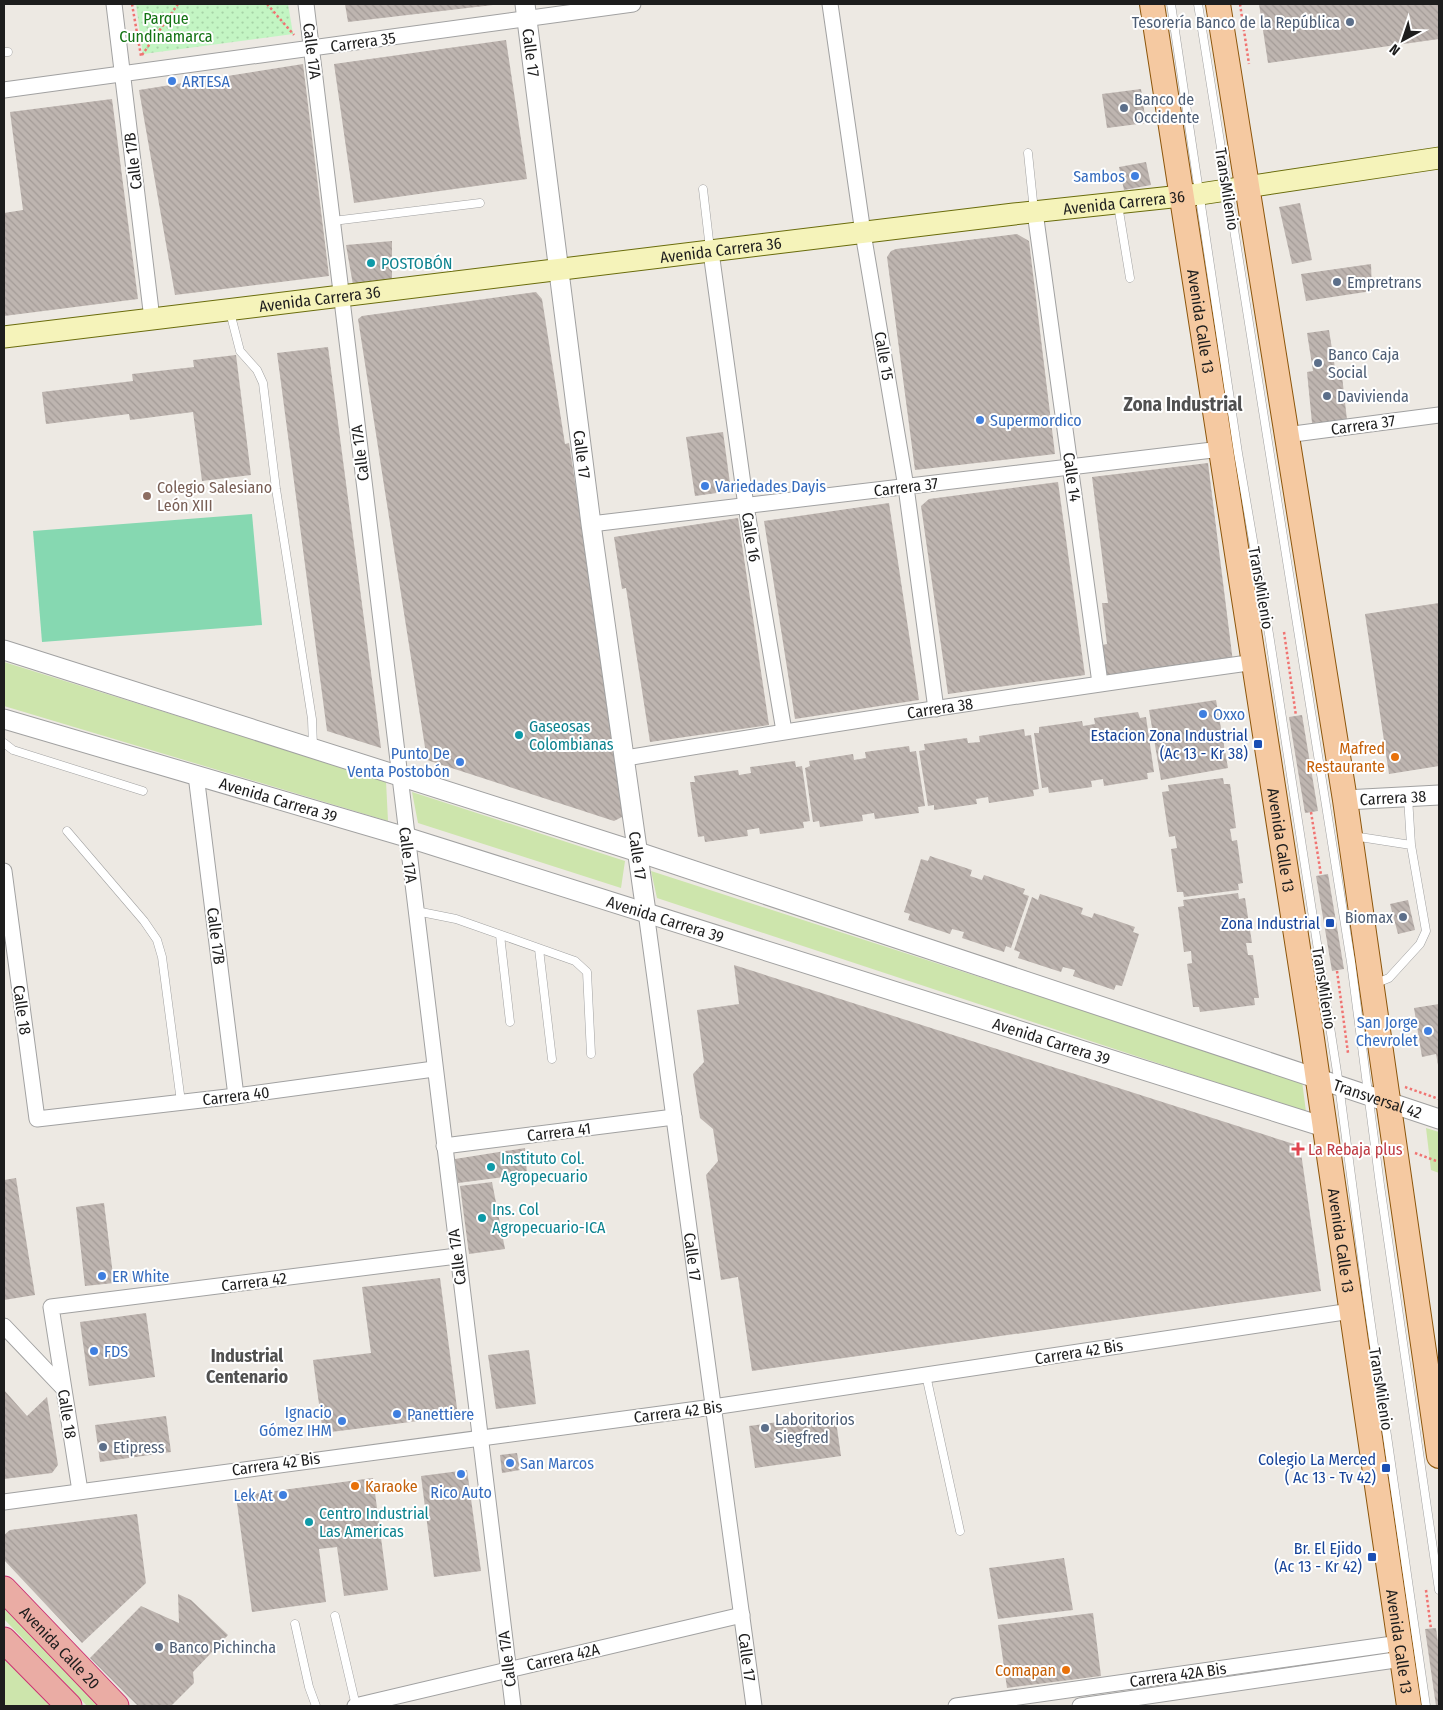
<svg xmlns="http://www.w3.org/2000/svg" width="1443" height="1710" font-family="'Fira Sans Condensed',sans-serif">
<defs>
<pattern id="park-dots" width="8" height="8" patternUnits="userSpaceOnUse" patternTransform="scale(1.25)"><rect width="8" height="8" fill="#c3f5c3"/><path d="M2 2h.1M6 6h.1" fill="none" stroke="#a7d2a7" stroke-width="1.8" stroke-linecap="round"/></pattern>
<pattern id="building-back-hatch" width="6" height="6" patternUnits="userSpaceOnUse" patternTransform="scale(1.25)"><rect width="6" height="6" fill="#beb5b0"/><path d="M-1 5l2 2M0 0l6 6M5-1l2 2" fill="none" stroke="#a39b97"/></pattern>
</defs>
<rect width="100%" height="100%" fill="#ede9e3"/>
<path fill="#cde5ac" d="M4 662 386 781 388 821 4 706Z
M412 792 625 861 621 888 418 823Z
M651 871 1302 1081 1306 1112 657 898Z
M1426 1128 1439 1132V1173L1431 1170Z
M4 1599 106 1706H87L4 1619Z
M4 1655 54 1706H4Z"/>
<path fill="url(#park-dots)" d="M136 4H288L293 34 143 54Z"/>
<path fill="#86d8b1" d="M252 514 262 625 42 642 33 531Z"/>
<path fill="url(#building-back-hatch)" d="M345 4H493V5L348 22Z
M1259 4H1439V39L1268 63Z
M506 40 527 179 354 203 334 64Z
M303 64 329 276 175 295 139 90Z
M1141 89 1146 123 1107 128 1102 94Z
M112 99 138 299 4 316V213L23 210 10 112Z
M1146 162 1151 185 1124 190 1119 167Z
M1300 203 1312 260 1292 264 1279 207Z
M1017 234 1029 241 1055 454 915 470 887 257 891 251 896 249Z
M392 241V281L353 285 346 245Z
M1371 264 1372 291 1306 301 1301 274Z
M536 292 542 299 565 444 569 443 626 809 622 817 614 821 427 760 358 319 362 316Z
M1329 330 1335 368 1341 367 1347 420 1312 423 1307 372 1313 371 1307 333Z
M328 347 381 748 327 731 277 353Z
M236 355 251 475 202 481 193 412 130 420 129 414 46 424 42 392 133 381 132 374 194 367 193 360Z
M723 432 731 491 695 496 686 437Z
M1208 463 1233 662 1106 678 1102 645 1107 644 1102 603H1108L1092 477Z
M1058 482 1085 675 948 694 921 506 929 499Z
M889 503 919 700 795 719 764 521Z
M738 518 769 725 650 742 626 588 622 589 614 537Z
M1439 603V766L1389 774 1365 614Z
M1216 700 1228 768 1161 780 1149 710Z
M1138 712 1140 718 1146 717 1154 772 1147 773 1148 779 1104 786 1103 779 1091 781 1092 787 1049 793 1048 787 1042 788 1034 733H1039V727L1082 721 1083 726 1095 724 1094 718Z
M1302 715 1318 811 1305 813 1289 717Z
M1024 729 1025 736 1031 735 1039 789 1033 790 1034 796 989 803 988 797 976 799 977 804 934 810V805L928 806 919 751 925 750 924 744 967 738 968 743 980 742 979 736Z
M909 746 910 752 916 751 925 806 918 807 919 813 875 819 874 813 862 815 863 821 820 827 819 821 813 822 805 768 810 766 809 761 853 754 854 760 866 758 865 752Z
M795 761 796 767 802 766 810 821 803 822 804 828 760 834 759 828 747 830 748 836 705 842 704 836 698 837 690 782H695L694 776 738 770 739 775 751 773 750 767Z
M1223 778 1224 784H1230L1236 828 1230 829 1232 841 1237 840 1243 883 1238 884 1239 890 1184 897 1183 892H1177L1171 849 1177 848 1175 836 1169 837 1162 792 1169 791 1168 785Z
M930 856 972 870 970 876 982 880 984 875 1025 889 1023 894 1029 896 1011 948 1006 946 1004 952 962 938 964 932 952 929 950 934 908 920 910 914 904 912 921 859 928 861Z
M1328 874 1344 969 1332 971 1316 876Z
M1238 893 1239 899 1245 898 1252 943H1246L1248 955H1253L1259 998H1254L1255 1005 1200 1012 1199 1007H1193L1187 964 1192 963 1191 951 1184 952 1178 907 1184 906 1183 900Z
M1040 894 1083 908 1081 914 1092 918 1094 913 1135 927 1133 932 1139 934 1122 986 1116 985 1114 990 1073 976 1075 970 1063 967 1061 972 1018 958 1020 952 1014 950 1032 897 1038 900Z
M1408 900 1415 930 1398 934 1390 904Z
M734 965 1300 1146 1321 1291 752 1371 738 1277 721 1280 706 1175 718 1161 713 1129 700 1118 693 1074 704 1062 697 1010 739 1004Z
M1439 1004V1065H1438L1436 1054 1422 1057 1414 1008Z
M525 1148 527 1174 458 1183 455 1159Z
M16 1178 35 1295 4 1300V1180Z
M492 1182 505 1249 469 1254 460 1186Z
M104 1203 114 1283 85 1286 76 1207Z
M440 1278 458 1416 323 1433 313 1360 371 1353 362 1287Z
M146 1313 155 1377 89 1386 80 1322Z
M529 1350 536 1404 496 1409 488 1355Z
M4 1390 27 1416 47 1397 58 1465 52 1473 4 1479Z
M835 1414 841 1456 755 1468 749 1426Z
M166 1416 171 1452 100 1462 95 1425Z
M517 1453 520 1470 502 1473 500 1455Z
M467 1470 481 1571 434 1577 421 1476Z
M373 1478 388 1590 344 1596 337 1547 319 1549 326 1602 252 1612 236 1496Z
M137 1514 146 1583 82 1643 4 1560V1535L10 1530Z
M1064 1558 1073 1610 998 1619 989 1568Z
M178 1594 191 1600 228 1635 193 1672 194 1683 171 1706H138L90 1658 141 1606 179 1623Z
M1093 1613 1101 1676 1007 1688 998 1625Z
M1436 1628 1439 1650V1706H1436L1425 1629Z"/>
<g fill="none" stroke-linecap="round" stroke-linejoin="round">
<defs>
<path id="service" d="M1171 4 1238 453 1269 634 1339 1085 1368 1304 1426 1706
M1198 4 1351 962 1380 1185 1439 1590
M4 52H8
M1028 153 1034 211
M703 189 710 249
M1118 205 1130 278
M333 221 480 203
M230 312 240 351 257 370 263 383 276 489 312 719 313 747
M4 743 13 750 143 791
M1408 797 1411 845
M67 831 144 921 157 940 162 957 181 1102
M1353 836 1411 845 1426 931 1420 944 1389 978 1374 984
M416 911 456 919 575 961 587 972 591 1054
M500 935 510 1022
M539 949 552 1059
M926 1375 960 1531
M335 1616 356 1706
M295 1624 309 1687 316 1706"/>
<g id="minor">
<path d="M114 4 152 319"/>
<path d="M306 4 513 1706"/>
<path d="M830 4 863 233 906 487 936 709"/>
<path d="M4 90 633 4"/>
<path d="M1035 212 1100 683"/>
<path d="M711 252 746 506 784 731"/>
<path d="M1286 435 1439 415"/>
<path d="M591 524 1221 449"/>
<path id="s1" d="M626 758C835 723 1045 691 1255 662"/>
<path d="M196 775 236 1096"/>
<path d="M4 871 37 1119 236 1096 434 1069"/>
<path id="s2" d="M646 912 754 1706"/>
<path d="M444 1146 674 1117"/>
<path d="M4 1326 63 1388"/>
<path d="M80 1491 51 1307 457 1256"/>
<path d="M4 1502 713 1407 1351 1311"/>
<path d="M355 1706 742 1615"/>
<path d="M956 1706 1400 1643"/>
<path d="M1080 1706 1402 1659"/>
</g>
<g id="tertiary">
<path id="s3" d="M525 4 591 524 646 912"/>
<path id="s4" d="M4 650 638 852 1439 1119"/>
<path id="s5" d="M4 719 406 837 1324 1127"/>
<path id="s6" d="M1345 800 1439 795"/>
</g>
<g id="secondary">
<path id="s7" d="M4 337 1014 214 1200 194 1439 158"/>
</g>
<g id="primary">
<path id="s8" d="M1152 4 1311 1032 1409 1706"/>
<path d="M1218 4 1345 800 1439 1456"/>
</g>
<g id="trunk">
<path id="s9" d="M4 1589 116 1706"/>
<path d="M4 1640 69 1706"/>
</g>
</defs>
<use href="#service" stroke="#a1a1a1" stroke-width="9"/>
<use href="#minor" stroke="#a1a1a1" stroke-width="17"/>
<use href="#tertiary" stroke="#a1a1a1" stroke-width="21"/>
<use href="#secondary" stroke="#6a6c0c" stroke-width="23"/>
<use href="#primary" stroke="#8c550a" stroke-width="26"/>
<use href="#trunk" stroke="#cc3073" stroke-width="27"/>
<path stroke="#f07472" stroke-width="2.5" stroke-dasharray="2.5 2.5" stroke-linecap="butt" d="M132 4 141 56
M267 4 294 35
M1240 4 1249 64
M142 55 178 4
M1284 632 1296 716
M1311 812 1321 875
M1337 971 1348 1053
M1405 1087 1439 1099
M1415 1153 1439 1162
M1426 1590 1431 1629"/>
<use href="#service" stroke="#fff" stroke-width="8"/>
<use href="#minor" stroke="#fff" stroke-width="15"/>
<use href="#tertiary" stroke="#fff" stroke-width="19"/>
<use href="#secondary" stroke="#f5f3ba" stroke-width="21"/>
<use href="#primary" stroke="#f5c9a1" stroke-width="24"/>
<use href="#trunk" stroke="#eaaca4" stroke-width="25"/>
</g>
<g fill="#5c6f8a" stroke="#fff" stroke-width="2">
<circle cx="1350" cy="22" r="5"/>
<circle cx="1124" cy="108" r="5"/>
<circle cx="1337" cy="282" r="5"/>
<circle cx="1318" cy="363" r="5"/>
<circle cx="1327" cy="396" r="5"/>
<circle cx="1403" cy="917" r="5"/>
<circle cx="765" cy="1428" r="5"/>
<circle cx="103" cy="1447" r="5"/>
<circle cx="159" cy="1647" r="5"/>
</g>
<g fill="#3f7fe0" stroke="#fff" stroke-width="2">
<circle cx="172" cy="81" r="5"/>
<circle cx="1135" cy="176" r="5"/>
<circle cx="980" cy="420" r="5"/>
<circle cx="705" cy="486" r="5"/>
<circle cx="1203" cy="714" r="5"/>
<circle cx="460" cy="762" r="5"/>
<circle cx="1428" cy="1031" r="5"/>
<circle cx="102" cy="1276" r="5"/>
<circle cx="94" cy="1351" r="5"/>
<circle cx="397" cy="1414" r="5"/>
<circle cx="342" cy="1421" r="5"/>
<circle cx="510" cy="1463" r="5"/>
<circle cx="461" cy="1474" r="5"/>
<circle cx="283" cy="1495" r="5"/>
</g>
<g fill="#0f9aa8" stroke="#fff" stroke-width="2">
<circle cx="371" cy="263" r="5"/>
<circle cx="519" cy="735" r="5"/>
<circle cx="491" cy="1167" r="5"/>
<circle cx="482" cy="1218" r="5"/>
<circle cx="309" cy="1522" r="5"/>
</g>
<circle fill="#8d6e63" stroke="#fff" stroke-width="2" cx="147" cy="496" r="5"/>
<g fill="#1a4fb4" stroke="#fff" stroke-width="2">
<rect x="1253" y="739" width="10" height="10" rx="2.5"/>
<rect x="1325" y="918" width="10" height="10" rx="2.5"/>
<rect x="1381" y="1463" width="10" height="10" rx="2.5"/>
<rect x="1367" y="1552" width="10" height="10" rx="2.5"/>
</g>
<g fill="#e8710a" stroke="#fff" stroke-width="2">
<circle cx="1395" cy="757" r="5"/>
<circle cx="355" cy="1486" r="5"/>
<circle cx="1066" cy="1670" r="5"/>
</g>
<path fill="#e0444e" stroke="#fff" stroke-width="2" d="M1295.5 1141.5h5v5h5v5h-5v5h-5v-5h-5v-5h5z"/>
<g text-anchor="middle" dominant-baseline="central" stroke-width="4" stroke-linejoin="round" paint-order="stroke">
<g font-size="16" fill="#137313" stroke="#fff">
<text x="166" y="18">Parque<tspan x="166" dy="18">Cundinamarca</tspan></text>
</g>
<g font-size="16" fill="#4e5e75" stroke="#fff" text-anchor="start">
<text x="1340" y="22" text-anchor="end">Tesorería Banco de la República</text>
<text x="1134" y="99">Banco de<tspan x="1134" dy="18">Occidente</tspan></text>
<text x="1347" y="282">Empretrans</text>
<text x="1328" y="354">Banco Caja<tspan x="1328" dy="18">Social</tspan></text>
<text x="1337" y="396">Davivienda</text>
<text x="1393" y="917" text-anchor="end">Biomax</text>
<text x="775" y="1419">Laboritorios<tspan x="775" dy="18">Siegfred</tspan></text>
<text x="113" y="1447">Etipress</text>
<text x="169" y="1647">Banco Pichincha</text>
</g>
<g font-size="16" fill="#1d1d1d" stroke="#fff">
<text transform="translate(363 42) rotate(-8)">Carrera 35</text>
<text transform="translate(312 51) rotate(83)">Calle 17A</text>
<text stroke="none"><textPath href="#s3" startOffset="49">Calle 17</textPath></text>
<text transform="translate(133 161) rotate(-97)">Calle 17B</text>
<text transform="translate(1227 189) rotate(81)">TransMilenio</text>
<text stroke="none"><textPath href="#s7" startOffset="1128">Avenida Carrera 36</textPath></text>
<text stroke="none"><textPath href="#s7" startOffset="722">Avenida Carrera 36</textPath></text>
<text stroke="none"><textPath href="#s7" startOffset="318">Avenida Carrera 36</textPath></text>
<text stroke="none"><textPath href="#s8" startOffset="321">Avenida Calle 13</textPath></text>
<text transform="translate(884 356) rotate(80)">Calle 15</text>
<text transform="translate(1363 425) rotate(-8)">Carrera 37</text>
<text transform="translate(360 453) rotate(-97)">Calle 17A</text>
<text stroke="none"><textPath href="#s3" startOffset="454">Calle 17</textPath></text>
<text transform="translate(1072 477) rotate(82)">Calle 14</text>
<text transform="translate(906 487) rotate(-7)">Carrera 37</text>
<text transform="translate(751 537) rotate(81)">Calle 16</text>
<text transform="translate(1261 588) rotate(80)">TransMilenio</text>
<text stroke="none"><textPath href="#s1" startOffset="318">Carrera 38</textPath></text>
<text stroke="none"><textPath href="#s6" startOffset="48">Carrera 38</textPath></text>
<text stroke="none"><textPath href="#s5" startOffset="286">Avenida Carrera 39</textPath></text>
<text stroke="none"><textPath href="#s8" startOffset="846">Avenida Calle 13</textPath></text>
<text transform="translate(408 855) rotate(83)">Calle 17A</text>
<text stroke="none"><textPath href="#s3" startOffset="859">Calle 17</textPath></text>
<text stroke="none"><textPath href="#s5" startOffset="691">Avenida Carrera 39</textPath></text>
<text transform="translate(216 936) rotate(83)">Calle 17B</text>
<text transform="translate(1324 988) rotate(81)">TransMilenio</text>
<text transform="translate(22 1010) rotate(82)">Calle 18</text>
<text stroke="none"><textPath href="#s5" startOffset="1096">Avenida Carrera 39</textPath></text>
<text transform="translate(236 1096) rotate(-7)">Carrera 40</text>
<text stroke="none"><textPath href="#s4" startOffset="1445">Transversal 42</textPath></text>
<text transform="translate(559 1132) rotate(-7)">Carrera 41</text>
<text stroke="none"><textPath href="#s8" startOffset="1251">Avenida Calle 13</textPath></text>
<text stroke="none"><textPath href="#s2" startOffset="348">Calle 17</textPath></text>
<text transform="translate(457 1257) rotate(-97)">Calle 17A</text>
<text transform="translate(254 1282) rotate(-7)">Carrera 42</text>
<text transform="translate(1079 1352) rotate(-9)">Carrera 42 Bis</text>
<text transform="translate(1381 1389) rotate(81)">TransMilenio</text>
<text transform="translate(678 1412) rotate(-7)">Carrera 42 Bis</text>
<text transform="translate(67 1414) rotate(81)">Calle 18</text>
<text transform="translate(276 1464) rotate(-8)">Carrera 42 Bis</text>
<text stroke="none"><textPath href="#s8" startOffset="1656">Avenida Calle 13</textPath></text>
<text stroke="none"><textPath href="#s9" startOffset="81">Avenida Calle 20</textPath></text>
<text transform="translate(563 1657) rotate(-13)">Carrera 42A</text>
<text stroke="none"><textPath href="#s2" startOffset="752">Calle 17</textPath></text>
<text transform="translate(507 1659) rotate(-97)">Calle 17A</text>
<text transform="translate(1178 1675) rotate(-8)">Carrera 42A Bis</text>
</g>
<g font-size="16" fill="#366cbe" stroke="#fff" text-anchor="start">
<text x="182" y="81">ARTESA</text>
<text x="1125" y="176" text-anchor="end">Sambos</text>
<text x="990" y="420">Supermordico</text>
<text x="715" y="486">Variedades Dayis</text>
<text x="1213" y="714">Oxxo</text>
<text x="450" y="753" text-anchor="end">Punto De<tspan x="450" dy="18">Venta Postobón</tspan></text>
<text x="1418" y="1022" text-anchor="end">San Jorge<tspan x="1418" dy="18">Chevrolet</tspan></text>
<text x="112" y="1276">ER White</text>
<text x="104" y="1351">FDS</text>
<text x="332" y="1412" text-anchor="end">Ignacio<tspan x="332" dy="18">Gómez IHM</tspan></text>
<text x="407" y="1414">Panettiere</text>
<text x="520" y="1463">San Marcos</text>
<text x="461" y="1492" text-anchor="middle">Rico Auto</text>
<text x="273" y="1495" text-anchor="end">Lek At</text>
</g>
<g font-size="16" fill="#0d838f" stroke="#fff" text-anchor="start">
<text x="381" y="263">POSTOBÓN</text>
<text x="529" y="726">Gaseosas<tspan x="529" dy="18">Colombianas</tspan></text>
<text x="501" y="1158">Instituto Col.<tspan x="501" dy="18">Agropecuario</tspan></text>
<text x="492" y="1209">Ins. Col<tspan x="492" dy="18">Agropecuario-ICA</tspan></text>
<text x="319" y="1513">Centro Industrial<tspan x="319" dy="18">Las Americas</tspan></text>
</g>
<g font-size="16" fill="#785e54" stroke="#fff" text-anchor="start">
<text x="157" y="487">Colegio Salesiano<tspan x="157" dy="18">León XIII</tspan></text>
</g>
<g font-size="16" fill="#164399" stroke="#fff" text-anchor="end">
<text x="1248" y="735">Estacion Zona Industrial<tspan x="1248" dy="18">(Ac 13 - Kr 38)</tspan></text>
<text x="1320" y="923">Zona Industrial</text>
<text x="1376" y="1459">Colegio La Merced<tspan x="1376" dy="18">( Ac 13 - Tv 42)</tspan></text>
<text x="1362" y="1548">Br. El Ejido<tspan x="1362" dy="18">(Ac 13 - Kr 42)</tspan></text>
</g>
<g font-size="16" fill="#c56008" stroke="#fff" text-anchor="end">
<text x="1385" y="748">Mafred<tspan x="1385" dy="18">Restaurante</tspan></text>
<text x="365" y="1486" text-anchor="start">Karaoke</text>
<text x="1056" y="1670">Comapan</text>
</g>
<g font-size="16" fill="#be3a42" stroke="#fff" text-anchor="start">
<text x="1308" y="1149">La Rebaja plus</text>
</g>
<g font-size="18" font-weight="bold" fill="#505050" stroke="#fff">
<text x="247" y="1356">Industrial<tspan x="247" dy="21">Centenario</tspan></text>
</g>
<g font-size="19" font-weight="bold" fill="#505050" stroke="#fff">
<text x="1183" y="404">Zona Industrial</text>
</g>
</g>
<rect width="1443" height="1710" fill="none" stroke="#1d1d1d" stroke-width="10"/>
<g transform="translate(1403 40) rotate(220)" stroke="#ffffff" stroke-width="4" paint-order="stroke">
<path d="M0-4L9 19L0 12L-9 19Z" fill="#1d1d1d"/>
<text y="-8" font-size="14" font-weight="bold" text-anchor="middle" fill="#1d1d1d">N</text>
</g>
</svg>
